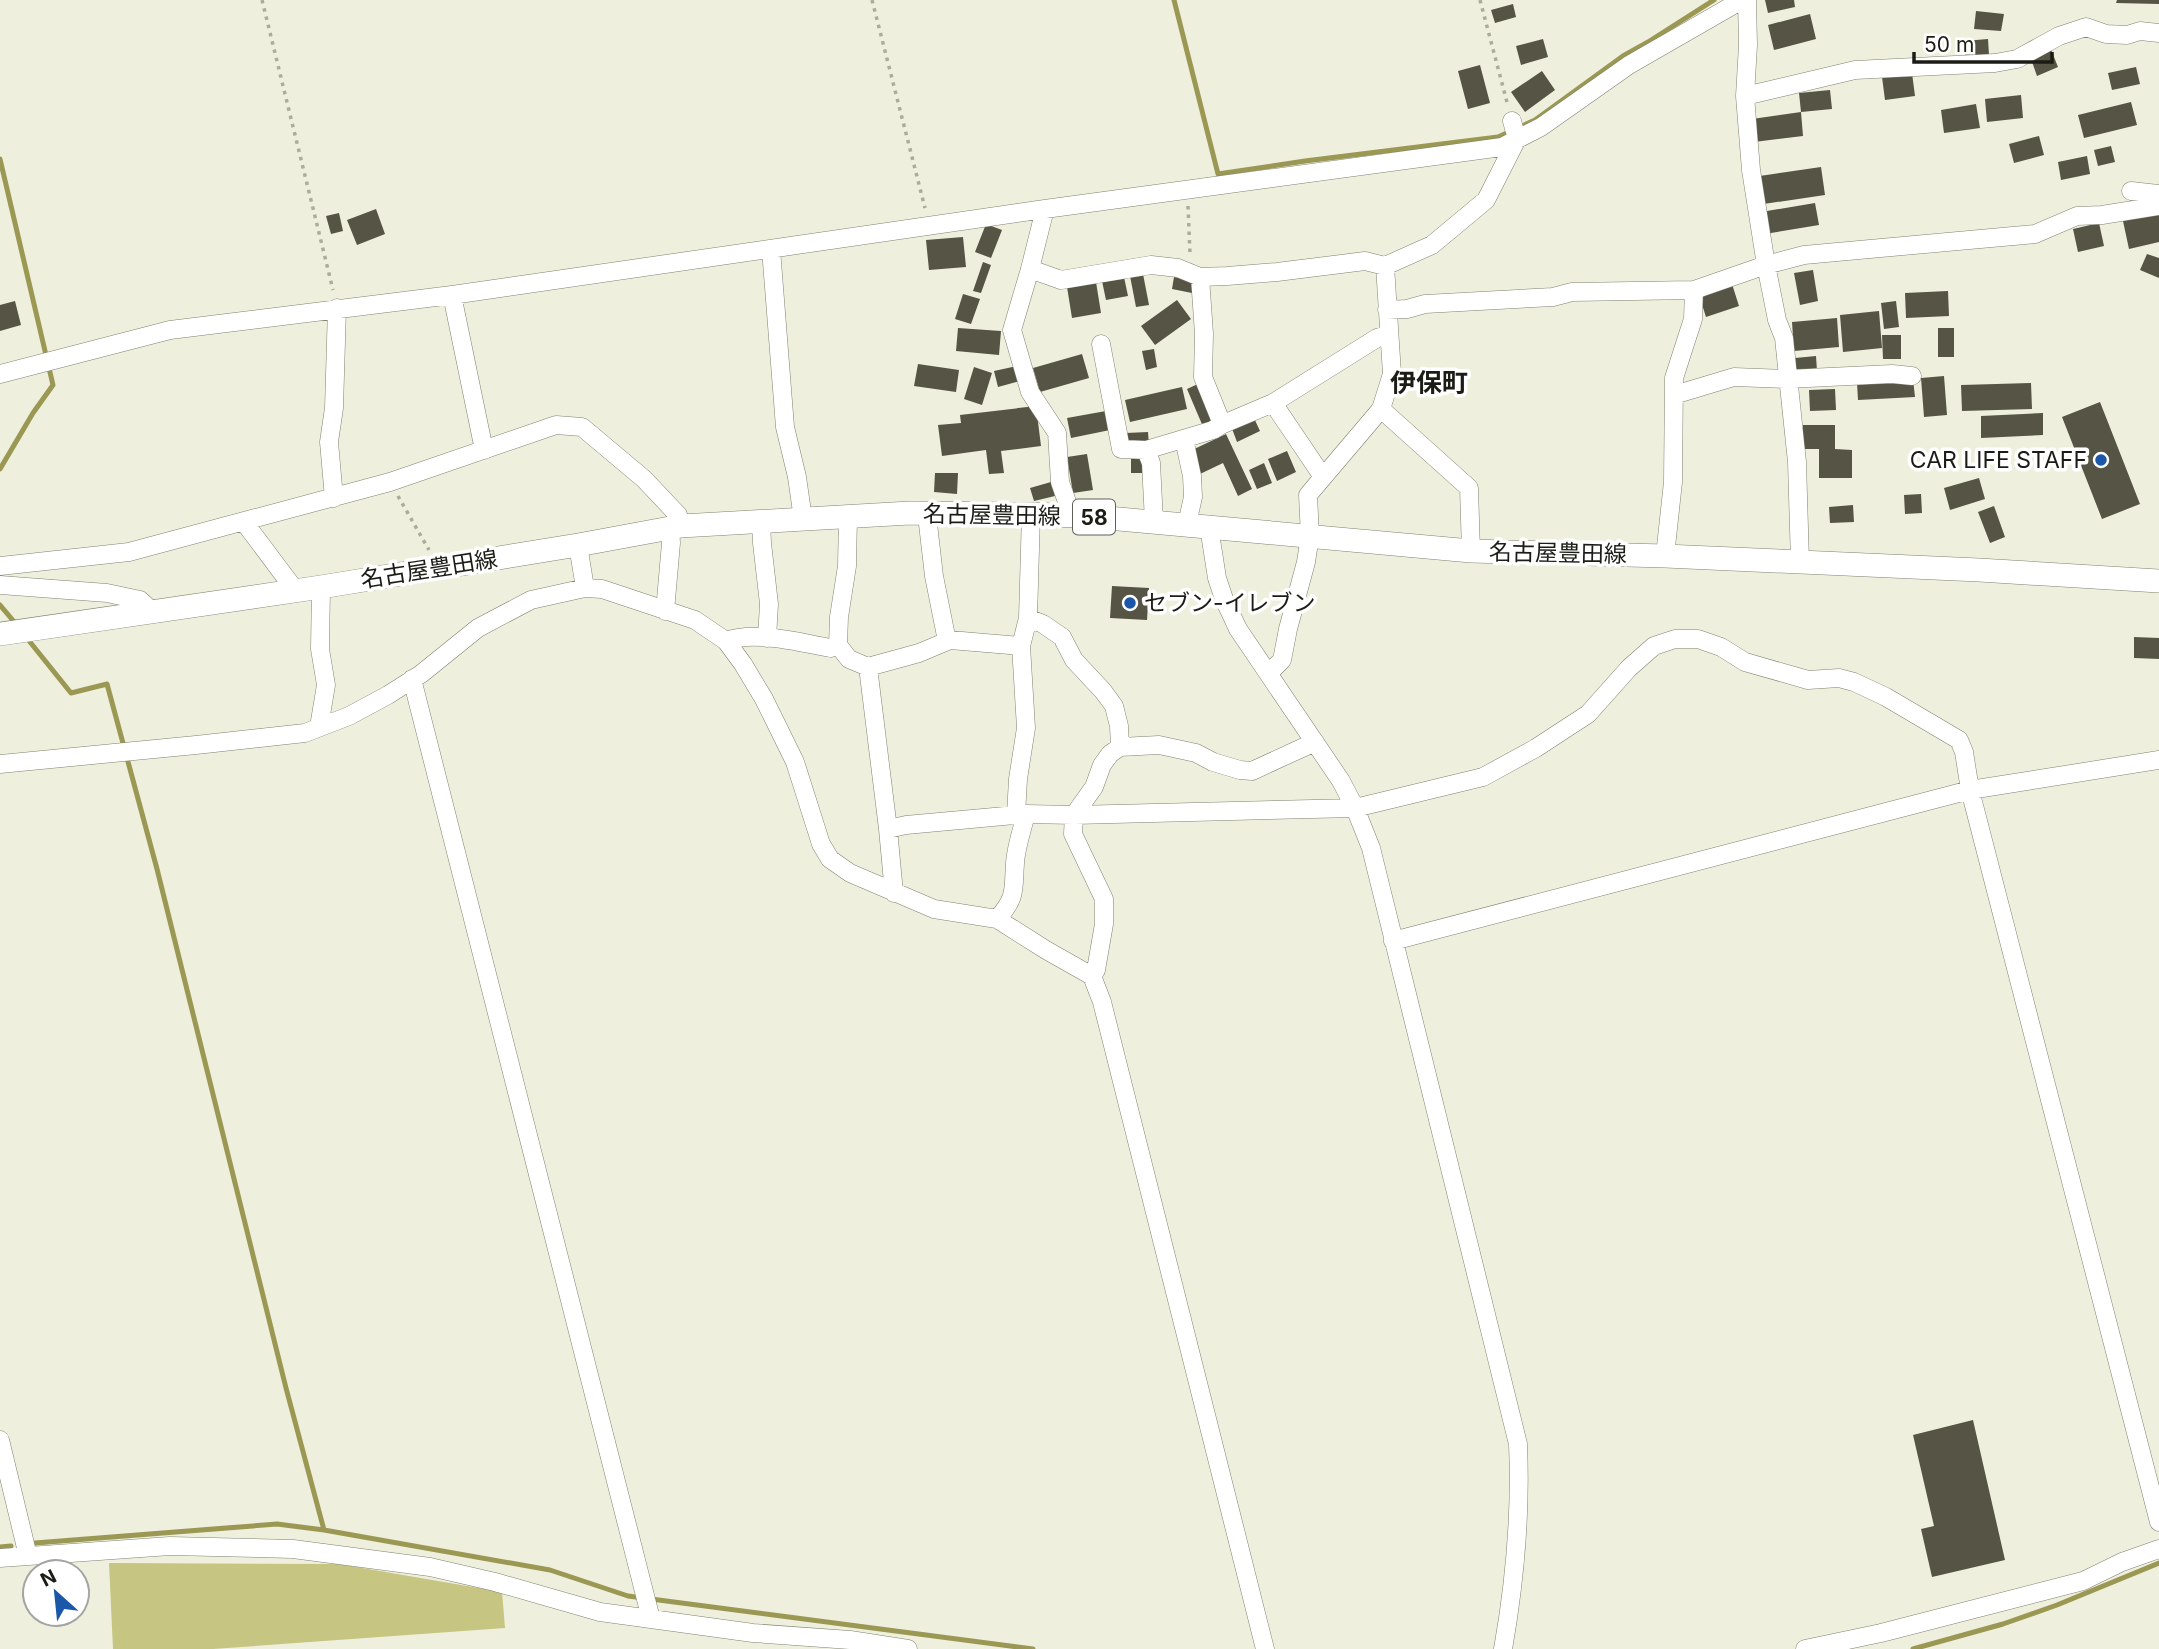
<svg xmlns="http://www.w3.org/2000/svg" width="2159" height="1649" font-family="Inter,'Noto Sans JP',sans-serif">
<rect width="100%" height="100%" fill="#efefdd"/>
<path fill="#c6c581" d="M109 1563 339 1564 502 1592 505 1628 213 1649H113Z"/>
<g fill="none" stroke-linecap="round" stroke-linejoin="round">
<path stroke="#9a9853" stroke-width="5" d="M1174 0 1218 174 1305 161 1498 137 1535 120 1623 56 1648 42 1714 0
M0 159 53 385 33 413 0 469
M0 605 16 624
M26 637 71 693 107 684 157 869 286 1388 324 1530 550 1570 628 1596 1033 1649
M35 1543 277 1524 324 1530
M0 1547 11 1546
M1913 1649 2003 1624 2057 1605 2159 1563"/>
</g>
<path fill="#555445" d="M1765 0H1794L1795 7 1768 13Z
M2117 0H2159V4L2116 3Z
M1513 4 1516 17 1495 23 1491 10Z
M1976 11 2004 14 2001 31 1974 29Z
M1810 14 1816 39 1774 50 1768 25Z
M1543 39 1548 57 1521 65 1516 46Z
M1988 39 1989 55 1965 56 1964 41Z
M2050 47 2058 67 2037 76 2030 56Z
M1480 65 1490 103 1468 109 1458 71Z
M2136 67 2140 84 2112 90 2108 73Z
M1542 71 1555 90 1525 112 1511 92Z
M1912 73 1915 96 1885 100 1882 77Z
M1830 90 1832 109 1801 112 1799 93Z
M2021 95 2023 118 1987 122 1985 99Z
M2131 102 2137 125 2084 138 2078 115Z
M1976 104 1980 128 1944 133 1941 110Z
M1801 112 1803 136 1754 142 1752 119Z
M2039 136 2044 155 2014 163 2009 144Z
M2111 146 2115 162 2098 166 2094 150Z
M2087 156 2090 174 2061 180 2058 162Z
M1821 167 1825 195 1757 205 1753 177Z
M1815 203 1819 225 1765 234 1761 212Z
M376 209 385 234 357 245 347 220Z
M339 213 343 231 331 234 326 216Z
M2159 213V242L2129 249 2123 221Z
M2099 223 2104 246 2078 252 2073 229Z
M986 224 1002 230 991 258 975 252Z
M963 237 966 267 929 270 926 240Z
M2147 254 2159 258V278L2140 270Z
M983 262 991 265 981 293 973 291Z
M1813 270 1818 301 1800 305 1794 273Z
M1143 274 1149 305 1136 307 1130 276Z
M1124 277 1128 296 1106 300 1102 281Z
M1174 277 1194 281 1192 293 1172 289Z
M1096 282 1101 313 1072 318 1067 287Z
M1732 284 1739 306 1706 317 1699 295Z
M1948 291 1949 316 1906 318 1905 293Z
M963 294 980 299 971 324 955 319Z
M1177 300 1191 319 1155 345 1141 326Z
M15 301 21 325 0 331V305Z
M1896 301 1899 327 1884 329 1881 303Z
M1879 311 1882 348 1843 352 1840 315Z
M1837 318 1839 347 1794 351 1792 322Z
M958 328 1001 331 999 355 956 351Z
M1938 328H1954V357H1938Z
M1882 335H1901V359H1883Z
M1154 349 1157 367 1146 370 1142 351Z
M1082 354 1089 378 1040 392 1033 368Z
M1816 356 1817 371 1796 373 1795 358Z
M918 364 959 370 956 392 914 386Z
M1017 366 1020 381 998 387 994 371Z
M974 367 992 373 982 405 964 399Z
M1944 376 1947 415 1924 417 1921 378Z
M1913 379 1915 397 1858 400 1857 383Z
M1200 383 1218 424 1204 429 1187 389Z
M2031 383 2032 409 1962 411 1961 385Z
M1182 387 1187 409 1130 422 1125 400Z
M1835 389 1836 410 1810 411 1809 390Z
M2100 402 2140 504 2102 519 2062 417Z
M1036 406 1041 446 1001 451 1004 473 989 474 986 450 942 456 938 425 961 423 960 415Z
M1106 411 1110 430 1071 438 1067 418Z
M2043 413V435L1981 438V416Z
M1253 416 1260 431 1237 442 1231 426Z
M1803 425H1835V449L1852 450V478H1819V449H1803Z
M1148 432 1149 446 1127 447 1126 433Z
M1226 434 1252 489 1238 496 1223 463 1200 474 1190 451Z
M1287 451 1296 472 1277 481 1268 459Z
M1087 454 1093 490 1073 493 1067 457Z
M1131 457H1145V473H1131Z
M1264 463 1272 483 1257 489 1249 470Z
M935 473H958L957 494 934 492Z
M1979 478 1985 499 1950 510 1944 488Z
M1051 482 1055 496 1034 501 1030 488Z
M1921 494 1922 513 1905 514 1904 495Z
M1853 505 1854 522 1830 523 1829 507Z
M1994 506 2005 537 1990 543 1978 512Z
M1112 586 1149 588 1147 620 1110 618Z
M2134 637 2159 638V659L2134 658Z
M1973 1420 2005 1560 1932 1577 1921 1529 1934 1526 1913 1435Z"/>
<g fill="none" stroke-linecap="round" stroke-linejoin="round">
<defs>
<path id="minor" d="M1747 0 1748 45 1745 96 1751 170 1766 265 1777 320 1784 338 1797 462 1800 562
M1745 96 1855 70 1995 63 2017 59 2059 36 2086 27 2106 34 2127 35 2140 31 2159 33
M2131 191 2159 194
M1045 209 1030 269 1061 280 1151 265 1178 268 1200 277 1227 276 1277 272 1365 261 1385 266 1432 245 1486 200 1517 139 1512 121
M771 249 785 427 797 477 803 519
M1030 269 1012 330 1030 392 1057 433 1060 482 1072 516
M1200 277 1204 334 1203 377 1222 424
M452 295 484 450
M1387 310 1407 309 1425 304 1553 297 1572 292 1694 290
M1101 344 1121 449 1146 450 1213 430 1221 425 1273 403 1377 338 1389 334
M0 374 170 330 452 295 1045 209 1502 147 1541 127 1629 65 1742 0
M1674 395 1734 377 1787 379 1892 374 1912 376
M1273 403 1323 477
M1381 409 1392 374 1385 266
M1184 439 1192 476 1193 497 1187 524
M1146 450 1151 463 1154 521
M334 498 329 442 334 408 337 308
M929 513 928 524 934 576 947 641
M761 521 762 543 769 604 767 638
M244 522 295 590
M1209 527 1217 578 1224 599 1238 629 1341 781 1355 808 1371 848 1518 1444C1521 1513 1515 1581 1503 1649
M578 545 585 588
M1665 556 1673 482 1674 378 1693 319 1694 290 1766 265 1804 255 2035 234 2077 216 2102 215 2159 206
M0 566 129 552 390 482 556 425 582 427 644 479 678 515 681 526
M0 585 107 593 140 600 153 612
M665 611 671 543 670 529
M1028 618 1043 624 1062 637 1074 660 1103 691 1114 706 1119 726 1120 747
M726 641C755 630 801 643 831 648L838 645 849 659 868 667 888 829
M838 645 839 617 847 566 848 516
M868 667 919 653 950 640 1021 646
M1269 673 1282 660 1288 629 1306 562 1310 536 1308 495 1381 409 1469 488 1471 551
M412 679 651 1619
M319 727 326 685 320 649 321 587
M0 764 196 745 305 733 349 716 388 695 421 674 478 628 531 600 585 588 602 589 695 620 726 641 743 664 764 699 795 762 821 844 830 859 850 873 934 909 997 919 1046 950 1092 976 1102 1002 1265 1649
M1016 815 1018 779 1026 728 1021 646 1028 618 1031 514
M894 893 888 829 906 825 1026 814 1074 815 1355 808 1483 777 1536 748 1588 714 1629 668 1654 646 1675 639H1698L1721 647 1745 662 1808 680 1839 678 1854 682 1886 697 1959 740 1964 752 1970 790 2159 1522
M997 919C1017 897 1013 890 1015 863 1016 847 1022 830 1026 814
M1393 941 1970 790 2159 760
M1092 976 1096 970 1104 924V899L1073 834 1074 815 1094 787 1102 765 1110 754 1120 747 1159 745 1196 753 1213 762 1240 770 1252 771 1315 742
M0 1440 28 1556
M0 1558 170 1546 293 1549 430 1567 495 1582 600 1612 753 1633 850 1640 908 1649
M1805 1649 1881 1633 2083 1581 2122 1562 2159 1549"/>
<path id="major" d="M0 634 321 587 578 545 681 526 910 513 1031 514 1097 517 1471 551 1665 556 1979 570 2159 581"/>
</defs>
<use href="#minor" stroke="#818271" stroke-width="19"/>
<use href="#major" stroke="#818271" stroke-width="24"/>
<path stroke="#acac9d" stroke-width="3.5" stroke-dasharray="3.5 5" stroke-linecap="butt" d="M262 0 333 290
M872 0 925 208
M1480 0 1508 106
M1188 206 1190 254
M398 496 429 550"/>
<use href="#minor" stroke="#fff" stroke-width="18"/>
<use href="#major" stroke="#fff" stroke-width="23"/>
</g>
<g fill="#1a57a8" stroke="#fff" stroke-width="2.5">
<circle cx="2101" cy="460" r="7"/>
<circle cx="1130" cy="603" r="7"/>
</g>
<g text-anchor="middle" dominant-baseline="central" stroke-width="7" stroke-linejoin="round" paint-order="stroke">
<rect fill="#fff" stroke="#60605c" stroke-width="2" x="1073" y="499.5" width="42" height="35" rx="5"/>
<g font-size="21" font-weight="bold" fill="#1c1c16">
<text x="1094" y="517">58</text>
</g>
<g font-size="23" fill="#1c1c16" stroke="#fff" text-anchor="end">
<text x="2087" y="460">CAR LIFE STAFF</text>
<text x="1144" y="603" text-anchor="start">セブン-イレブン</text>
</g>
<g font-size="23" fill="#1c1c16" stroke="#fff">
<text transform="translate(992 515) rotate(1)">名古屋豊田線</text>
<text transform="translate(1558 553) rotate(1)">名古屋豊田線</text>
<text transform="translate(429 569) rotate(-9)">名古屋豊田線</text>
</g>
<g font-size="26" font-weight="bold" fill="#1c1c16" stroke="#fff">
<text x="1429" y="382">伊保町</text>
</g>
</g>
<g transform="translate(56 1593) rotate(333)"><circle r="33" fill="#ffffff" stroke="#a4a4a2" stroke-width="2"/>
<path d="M0-5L12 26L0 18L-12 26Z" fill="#1a57a8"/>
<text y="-10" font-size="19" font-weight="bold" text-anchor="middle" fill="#1c1c16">N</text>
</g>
<path d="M1914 52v10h138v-10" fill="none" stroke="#1c1c16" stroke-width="3.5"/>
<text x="1924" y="52" font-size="21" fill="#1c1c16" stroke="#ffffff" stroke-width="5" paint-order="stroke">50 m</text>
</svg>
